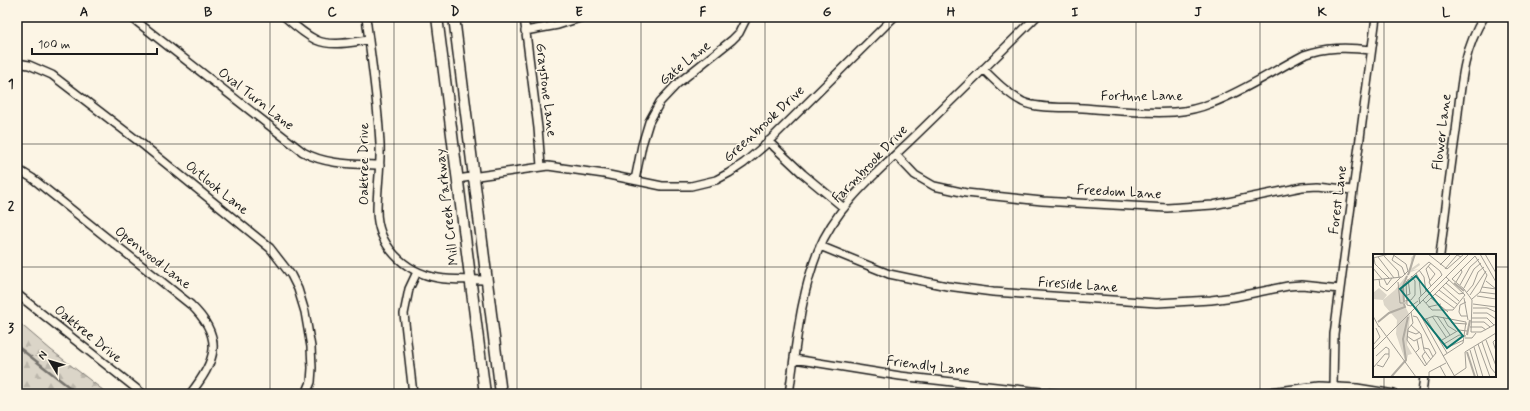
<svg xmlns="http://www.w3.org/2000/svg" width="1530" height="411" font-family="Mynerve,sans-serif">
<defs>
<pattern id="forest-firs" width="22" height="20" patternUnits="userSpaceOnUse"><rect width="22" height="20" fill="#dbd5c8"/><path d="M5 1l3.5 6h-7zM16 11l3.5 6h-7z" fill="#bbb6ab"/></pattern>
</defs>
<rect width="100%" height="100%" fill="#fcf5e5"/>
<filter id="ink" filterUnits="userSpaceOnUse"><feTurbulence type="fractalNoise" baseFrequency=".025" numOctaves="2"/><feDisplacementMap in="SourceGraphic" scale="8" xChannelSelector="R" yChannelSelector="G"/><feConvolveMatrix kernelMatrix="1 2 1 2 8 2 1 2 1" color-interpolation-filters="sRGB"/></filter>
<g filter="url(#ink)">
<path fill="url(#forest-firs)" stroke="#7c7872" d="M17 321 51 350 108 394H17Z"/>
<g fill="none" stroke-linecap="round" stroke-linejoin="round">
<path stroke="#75726c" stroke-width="2.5" d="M17 346 78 394"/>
<defs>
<path id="street" d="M131 17 303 152C326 165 354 164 380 165
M285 17C294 25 304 34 316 40 332 47 352 42 369 40
M366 17C371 58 378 102 380 144 381 166 377 188 377 210 377 245 404 272 438 278 454 281 470 279 486 280
M524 17 538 128 541 166
M525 31 558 25 583 17
M17 63 29 65 52 75 142 144 270 248 291 275 298 289 305 312 311 347 312 368 311 382 306 394
M983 69C995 81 1008 94 1023 102 1037 109 1067 107 1083 108 1113 110 1144 114 1174 112 1187 111 1200 108 1212 103 1244 91 1273 71 1304 55 1326 47 1347 47 1371 50
M768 141 803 174 844 208
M896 155 915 175 934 186 966 193 1042 201 1167 208 1213 205 1302 187 1318 186 1352 190
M17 169 32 178 191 305C225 338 216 361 190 394
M457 179 548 166 604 174 662 186H691L716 180 729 173 744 163 764 146 894 17
M635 180 642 145 649 122 660 102 677 84 732 40 739 33 747 17
M820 246 889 274 947 286 993 292 1157 303 1211 300 1234 297 1288 286 1302 285 1340 289
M1440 255C1445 214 1450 172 1456 131 1461 90 1461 53 1484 17
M17 294 143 394
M794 359 900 376 1059 394
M1333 386 1334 334 1376 17
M413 394 404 314 409 289 417 272
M789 394C796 347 800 296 818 251 837 204 879 171 915 136 955 97 996 57 1036 17
M1254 394 1319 386 1357 388 1394 394
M1422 394 1424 376"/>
<path id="secondary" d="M437 17 485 394
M454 17 501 394"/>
</defs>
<use href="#street" stroke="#1c1c1c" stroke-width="10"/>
<use href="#secondary" stroke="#1c1c1c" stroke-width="13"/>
<use href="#street" stroke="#fcf5e5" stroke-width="7"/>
<use href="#secondary" stroke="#fcf5e5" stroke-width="10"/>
</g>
</g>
<path fill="none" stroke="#1c1c1c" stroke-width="1" stroke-opacity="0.55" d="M146 17V394M270 17V394M394 17V394M517 17V394M641 17V394M765 17V394M889 17V394M1013 17V394M1136 17V394M1260 17V394M1384 17V255M17 144H1513M17 267H1374M1495 267H1513M1384 376V394"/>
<g text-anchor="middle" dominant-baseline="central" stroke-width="3" stroke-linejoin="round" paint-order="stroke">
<g font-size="14" fill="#1c1c1c" stroke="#fcf5e5">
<text transform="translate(685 63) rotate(-39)">Gate Lane</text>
<text transform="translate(546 90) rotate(83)">Graystone Lane</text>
<text x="1142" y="96">Fortune Lane</text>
<text transform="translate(256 99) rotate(38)">Oval Turn Lane</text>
<text transform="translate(764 124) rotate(-43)">Greenbrook Drive</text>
<text transform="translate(1442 132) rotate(-83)">Flower Lane</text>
<text transform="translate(364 164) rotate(-90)">Oaktree Drive</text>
<text transform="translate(870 164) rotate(-46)">Farmbrook Drive</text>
<text transform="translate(217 188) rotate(39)">Outlook Lane</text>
<text transform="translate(1119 192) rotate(3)">Freedom Lane</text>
<text transform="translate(1338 200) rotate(-83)">Forest Lane</text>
<text transform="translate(447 207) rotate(-97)">Mill Creek Parkway</text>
<text transform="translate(153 258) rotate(38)">Openwood Lane</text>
<text transform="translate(1078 285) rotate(4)">Fireside Lane</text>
<text transform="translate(88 334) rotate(39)">Oaktree Drive</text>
<text transform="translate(928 366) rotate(7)">Friendly Lane</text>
</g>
</g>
<g transform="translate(1373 254)">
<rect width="123" height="123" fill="#fcf5e5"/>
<path d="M41 0 39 14 46 9 47 11 40 16 46 15 38 18 31 26V50L37 62 34 91 39 100 35 101 33 109 23 80 24 66 11 51 10 46 0 45V39L6 34 14 41 10 46 22 36 37 17 38 4Z" fill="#dbd5c8"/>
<path fill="none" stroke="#b0aba1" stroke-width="2" d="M35 21 42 0M81 29 91 37M31 48 30 32 34 22M5 68 16 59 32 53 31 50M94 81 97 66M94 98 102 123M18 123 33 106 30 85 35 63"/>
<path fill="none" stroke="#a29e95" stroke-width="1" d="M55 0 74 15 91 0M107 0 123 28M112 0 123 19M21 1 19 6 29 13 32 21M11 2 25 17 26 23M5 3 21 24M0 4 16 0M1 4 2 10 16 24M67 11 78 0M55 12 62 20 56 28 58 32M0 14 9 25M72 15 84 1 88 3M46 16 51 23 53 38M43 19 46 25 48 42M6 25 7 32 14 37 28 23M11 25 14 31 19 24M0 26 29 23 35 17 33 10 19 0M57 27 53 15 58 9M113 27 123 35M25 28 27 49H33M83 28 89 18 88 15M73 29 86 40 91 39M87 31 97 13 106 5M69 32 86 47M109 33 123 35M91 34 101 15 108 9M66 36 84 50M94 38 100 31 105 18 111 13M107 38 123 40M62 40 81 54M97 41 113 17M32 42 37 40 35 25M104 42 123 45M58 44 75 58M91 44 95 66M99 45 107 38 114 21 102 2 79 25 91 35 99 46 98 78H108L123 70M50 46 59 56H80L92 41 73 23M32 47 38 46 42 41V27L38 22M45 47 38 52 34 51 33 28 56 8 67 17 69 21 46 44 47 50M93 48 87 51 86 58 88 62H94M53 49 76 26M100 50 123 53M43 53 82 123M55 53 68 50M100 54H114L123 58M38 58 40 69 35 75 34 86 52 112 63 99 44 63 40 62M100 59H114L123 65M0 62 6 73M59 62 73 83M64 62 77 81M70 63 75 72 83 77M53 64 74 99M77 64 79 69 94 70M99 64H114L121 71M50 66 61 62 93 68 90 89 70 102M98 68H111L117 73M38 71 48 80 51 96 58 106M6 72 43 123M97 73H109L113 76M35 77 43 80 47 78M34 82 41 87 49 83M92 84H99L103 79M123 85 120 88 123 97M69 86 86 76 94 77M113 86 123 112M109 88 118 114 123 120M71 90 86 81 93 82M105 90 117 123M0 91 7 83 3 74M101 93 110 123M51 94 56 95 60 103M73 94 91 86M0 96 96 0M97 96 105 123M43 98 46 95 44 86M52 98 49 102 54 111M3 102 13 93 16 95V103L10 113 4 111M67 112 73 123M0 114 12 100H16M81 122 93 114 92 98 123 79M56 123V118L73 109"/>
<path fill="#0f766e" fill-opacity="0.15" stroke="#0f766e" stroke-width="2" d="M43 22 90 82 74 94 27 35Z"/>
<rect width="123" height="123" fill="none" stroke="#1c1c1c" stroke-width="2"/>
</g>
<rect width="1530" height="411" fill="none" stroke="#fcf5e5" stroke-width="44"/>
<g transform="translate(50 361) rotate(308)" stroke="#fcf5e5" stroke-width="3" paint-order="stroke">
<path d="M0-3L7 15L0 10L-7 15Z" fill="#1c1c1c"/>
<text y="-6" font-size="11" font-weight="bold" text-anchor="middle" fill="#1c1c1c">N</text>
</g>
<path d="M32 48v6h125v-6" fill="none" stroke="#1c1c1c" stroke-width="2"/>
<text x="38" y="48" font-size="12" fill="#1c1c1c" stroke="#fcf5e5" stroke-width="3" paint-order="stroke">100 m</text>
<rect x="22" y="22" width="1486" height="367" fill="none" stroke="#1c1c1c" stroke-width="1.5"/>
<g font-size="13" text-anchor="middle" font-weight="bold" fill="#1c1c1c">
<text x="84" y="16">A</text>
<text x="208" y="16">B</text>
<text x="332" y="16">C</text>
<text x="455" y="16">D</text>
<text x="579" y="16">E</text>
<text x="703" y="16">F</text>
<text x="827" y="16">G</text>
<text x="951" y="16">H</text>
<text x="1075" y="16">I</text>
<text x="1198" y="16">J</text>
<text x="1322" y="16">K</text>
<text x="1446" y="16">L</text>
<text x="11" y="88">1</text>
<text x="11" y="210">2</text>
<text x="11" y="332">3</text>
</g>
</svg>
